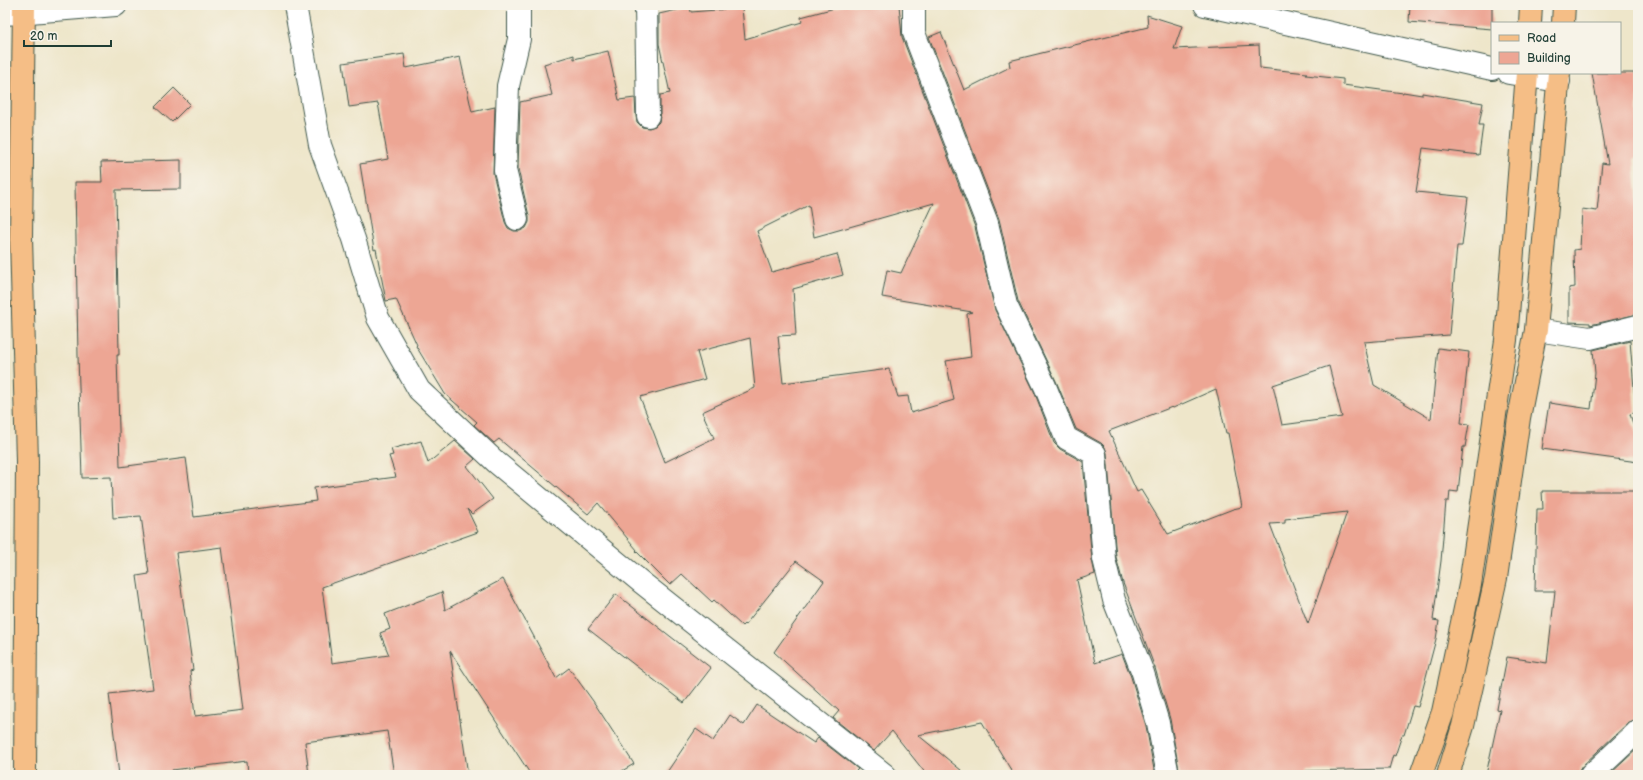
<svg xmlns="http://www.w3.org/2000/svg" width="1643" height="780" font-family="'Balsamiq Sans',sans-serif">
<rect width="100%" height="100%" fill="#f7f3e8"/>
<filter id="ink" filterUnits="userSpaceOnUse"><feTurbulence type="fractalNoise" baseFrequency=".025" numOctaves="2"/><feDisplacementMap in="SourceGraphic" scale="8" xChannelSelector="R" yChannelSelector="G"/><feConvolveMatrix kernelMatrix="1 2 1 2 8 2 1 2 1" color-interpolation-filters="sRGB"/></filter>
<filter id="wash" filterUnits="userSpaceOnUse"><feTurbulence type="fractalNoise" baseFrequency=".012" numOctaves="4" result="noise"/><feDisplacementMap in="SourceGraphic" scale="16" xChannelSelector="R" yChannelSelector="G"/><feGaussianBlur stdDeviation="0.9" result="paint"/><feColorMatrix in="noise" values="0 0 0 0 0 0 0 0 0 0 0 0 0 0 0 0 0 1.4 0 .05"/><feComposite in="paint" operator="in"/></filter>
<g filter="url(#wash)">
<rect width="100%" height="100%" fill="#eee6ca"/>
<g id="blocks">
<path fill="#eda694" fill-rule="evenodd" d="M846 5H899L902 37 975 227 995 310 1034 391 1054 443 1060 449 1083 462 1092 560 1095 574 1077 580 1095 663 1122 654 1131 677 1146 726 1155 775H1014L982 722 918 735 967 775H927L892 731 874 751 833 718 839 711 774 652 824 581 796 561 745 625 744 624 742 626 714 600 712 602 682 574 670 585 636 551 637 550 598 503 588 514 499 439 494 443 474 425 477 422 445 394 416 346 417 345 396 299 386 301 376 249 374 250 360 164 388 159 378 103 349 107 343 63 404 54 406 68 460 57 472 112 495 107 493 173 505 222 508 228 514 231H520L526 228 529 222V216L518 169 520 102 552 95 544 64 574 55V59L608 51 619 100 635 98 636 116 637 122 642 127 649 128 655 126 659 122 660 116V95L670 93 659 44V14L690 7 691 12 742 8 745 39 802 22 801 17ZM934 203 901 273 887 270 882 297 972 312 967 314 971 357 946 361 954 400 911 413 908 396 898 397 889 369 783 383 778 336 796 335 793 289 843 275 837 254 772 272 757 231 809 205 814 237ZM750 338 755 388 702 412 714 438 665 462 640 397 705 379 697 352Z
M1410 5H1492V29L1409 22Z
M1147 15 1182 26 1174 49 1259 45 1260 68 1307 73 1306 75 1343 79V85L1403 93V92L1422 95V93L1483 103 1479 125H1483L1479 155 1423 148 1416 192 1468 197 1462 246H1457L1449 335 1364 342 1374 385 1431 419 1438 348 1469 352 1461 423 1469 424 1465 447H1463L1458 492 1450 491 1449 501H1446L1441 561 1433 620 1439 621 1436 639 1418 707 1413 706 1404 735H1402L1395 756 1393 755 1389 769 1306 771 1307 775H1180L1170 719 1155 668 1123 583 1116 557 1107 453 1105 447 1101 443 1076 429 1056 381 1018 301 999 219 929 37 941 32 964 90 1010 67 1009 61 1148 27ZM1329 366 1342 417 1282 425 1273 385ZM1216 389 1226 433H1228L1242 507 1233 509 1168 534 1141 490 1137 492 1109 431 1172 407 1173 408ZM1347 512 1308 624 1270 524 1285 523V519Z
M1592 73H1638V158H1634L1638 207V314L1590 325V323L1569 322V288L1575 287 1574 250 1580 249 1582 209 1597 211 1602 163 1608 164Z
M174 88 190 104 172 122 155 107Z
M181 160V189L116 190 119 355H117L120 467 186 458 194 517 316 501 314 488 396 477 389 456 393 455 391 449 421 441 428 463 455 441 475 459 467 466 493 499 472 514 467 509 478 532 322 587 332 663 389 655 380 633 390 629 385 614 442 592 445 610 503 579 556 678 569 668 593 701 634 764 615 775H531L450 651 468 775H394L387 731 305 742 309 775H248L247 761 172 770V775H119L109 694 153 689 137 576 149 574 141 516 113 518 111 477 82 478 78 356 75 182H102L101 162ZM222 547 243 710 195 716 190 671 193 670 176 553Z
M1630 341 1636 412 1630 414 1638 440V462L1542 449 1549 403 1591 409 1595 373 1593 350Z
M1542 491H1638V719L1629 722 1582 766 1579 771V775H1486L1500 710 1497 709 1507 657 1547 663 1555 591H1535L1537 509H1543Z
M616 594 711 668 684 703 588 629Z
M757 705 814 743 818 738 858 769 852 775H665L696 729 713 741 730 715 744 725Z
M1638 748V775H1609Z"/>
</g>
</g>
<g filter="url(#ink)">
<use href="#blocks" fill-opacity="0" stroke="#3e564a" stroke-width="1"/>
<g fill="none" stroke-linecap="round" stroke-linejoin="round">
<defs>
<path id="minor" d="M295 5 320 145 354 239 378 318 419 390 497 463 641 582 885 775
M646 5 648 116
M914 5V33L987 223 1006 305 1045 386 1066 438 1095 454 1104 559 1114 600 1143 673 1158 723 1168 775
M1205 5 1492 69
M5 14 116 5
M1509 73 1559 81
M517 219 505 170 508 86 519 39V5
M1536 330 1590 338 1638 326
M1591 775 1638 731"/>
<path id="major" d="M24 5 21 237 27 462 25 775
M1530 23 1531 5
M1563 23 1564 5
M1421 775 1443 712 1470 585 1506 340 1527 73
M1448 775 1463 726 1496 578 1519 418 1536 330 1559 73"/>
</defs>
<use href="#minor" stroke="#3e564a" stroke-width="24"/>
<use href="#major" stroke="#3e564a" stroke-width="24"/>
<use href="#minor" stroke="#fff" stroke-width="22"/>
<use href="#major" stroke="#f5be86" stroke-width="22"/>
</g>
</g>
<rect width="1643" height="780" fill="none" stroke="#f7f3e8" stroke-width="20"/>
<rect x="1491" y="22" width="130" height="52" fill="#f7f3e8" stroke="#a1aaa0"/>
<rect x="1499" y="35" width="20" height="6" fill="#f5be86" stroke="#a1aaa0"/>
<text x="1527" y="42" font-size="12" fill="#1f3d34">Road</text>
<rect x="1499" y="52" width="20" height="12" fill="#eda694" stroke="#a1aaa0"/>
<text x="1527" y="62" font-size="12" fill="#1f3d34">Building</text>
<path d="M24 40v6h87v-6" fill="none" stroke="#1f3d34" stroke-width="2"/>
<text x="30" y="40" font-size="12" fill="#1f3d34" stroke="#f7f3e8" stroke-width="3" paint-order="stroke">20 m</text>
</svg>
